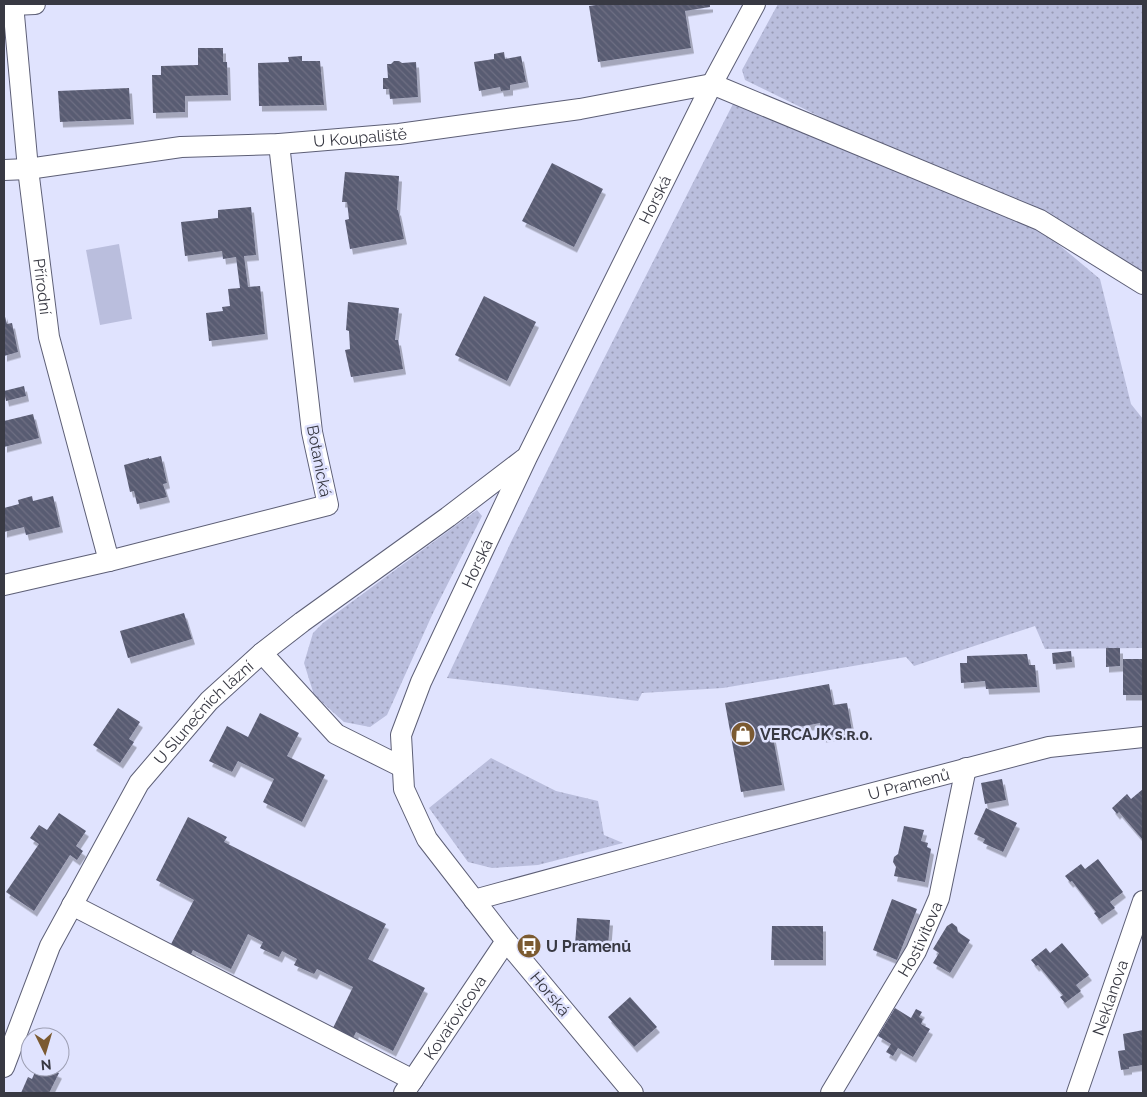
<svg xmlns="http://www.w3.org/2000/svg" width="1147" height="1097" font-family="Raleway,sans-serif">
<defs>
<pattern id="grass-dots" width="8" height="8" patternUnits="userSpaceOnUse" patternTransform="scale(1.25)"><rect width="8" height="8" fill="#babedd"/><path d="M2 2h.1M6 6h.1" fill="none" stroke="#989bb5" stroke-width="1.8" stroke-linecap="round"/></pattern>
<pattern id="building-back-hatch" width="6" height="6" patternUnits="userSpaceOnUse" patternTransform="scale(1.25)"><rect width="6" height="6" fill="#595b72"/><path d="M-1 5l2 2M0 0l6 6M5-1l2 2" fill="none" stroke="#6e7083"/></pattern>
<filter id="shadow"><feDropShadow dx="3" dy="5.5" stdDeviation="0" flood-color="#0004"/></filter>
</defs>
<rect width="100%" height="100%" fill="#e0e3fe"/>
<path fill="url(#grass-dots)" d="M778 4H1143V275L745 80 742 70Z
M737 96 1046 234 1100 279 1131 404 1143 419V648L1045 649 1035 626 914 666 906 657 723 688 642 693 638 701 447 678 512 540Z
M477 510 482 516 433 613 387 715 370 727 344 722 314 695 304 663 313 633 323 623Z
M491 758 556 791 598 801 604 835 623 843 538 865 492 868 468 862 429 808Z"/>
<path fill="#babedd" d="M119 244 132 319 100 325 86 250Z"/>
<path fill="url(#building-back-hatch)" filter="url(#shadow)" d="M603 4H710V7L685 11 691 48 598 62 589 6Z
M198 48H223V62H227L228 95 185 96V112L153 113 152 75H161V66L198 65Z
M504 52 505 59 521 56 526 82 510 85V90L501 91 500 87 479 91 474 62 494 59V54Z
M302 56V61H320L324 105 259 106 258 63 289 62 288 57Z
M394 61H399L402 63 416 62 418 97 390 99 389 89H383V78H388L387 64H391Z
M129 88 131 119 60 122 58 91Z
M552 163 603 189 574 247 522 221Z
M345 172 399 176 397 210H398L404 239 350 249 345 220 349 219 347 202H342Z
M251 207 256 255 244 256 248 287 260 286 265 334 209 341 206 313 223 311 222 307 230 306 228 289 240 288 236 257 223 259 222 251 185 256 181 222 218 218V210Z
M484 296 536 322 507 381 455 355Z
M348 302 399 308 395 340H398L403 369 351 377 345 350 350 349 349 331 346 330Z
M4 313 7 324 12 323 18 352 4 356Z
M24 386 26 396 6 401 4 391Z
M33 414 39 438 4 447V421Z
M161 456 167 483 163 484 167 497 137 504 134 491 130 492 124 465 149 458V459Z
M32 496 33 501 53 496 60 527 26 535 24 527 4 532V508L19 504 18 500Z
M184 613 192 639 128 658 120 631Z
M1106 648H1120V666L1106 667Z
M1071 651 1072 662 1053 664 1052 653Z
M1027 654 1029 665H1035L1037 687 986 689 985 681 961 683 960 663H967V656Z
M1123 659H1143V695H1123Z
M829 684 833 705 847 703 852 731 823 737 820 723 772 732 782 785 741 792 725 703Z
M118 708 140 722 129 739 134 742 120 763 93 745Z
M260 713 299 733 287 756 325 775 302 822 263 802 274 779 238 761 232 772 209 761 227 726 248 737Z
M1002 779 1006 800 985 804 981 783Z
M1143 789V840L1119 812 1117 814 1112 808 1127 794 1131 799Z
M986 808 1017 823 1003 852 983 843 985 839 974 834Z
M59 813 86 831 76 846 83 851 77 860 70 855 34 911 6 892 39 844 30 838 39 825 47 830Z
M188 817 227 837 224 842 386 924 368 959 425 988 393 1051 356 1032 353 1038 333 1028 353 987 317 969 314 974 294 965 297 959 282 951 279 957 260 948 263 942 248 934 231 969 193 950 190 956 170 946 194 900 156 880Z
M904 826 924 830 921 841 928 843 927 847 931 849 925 882 894 876 896 867 893 862 894 857 898 854Z
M1098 859 1123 892 1110 902 1115 908 1099 919 1094 913 1096 912 1072 881 1070 882 1065 876 1081 864 1085 869Z
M892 899 917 909 897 960 873 950Z
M577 918 610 920 608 947 575 945Z
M952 923 957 927 958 932 970 940 950 973 933 963 939 953 933 949 947 926Z
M772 926H823V960H771Z
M1062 943 1089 975 1076 985 1081 991 1065 1003 1060 997 1063 995 1038 965 1036 966 1031 960 1046 948 1050 953Z
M630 997 657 1027 634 1047 608 1017Z
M895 1008 911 1018 916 1009 922 1012 919 1017 923 1019 921 1024 930 1029 913 1057 898 1048 893 1056 886 1052 891 1044 878 1036Z
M1143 1030V1065L1129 1067V1069L1121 1070 1118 1051 1125 1050 1123 1034Z
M37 1067H46L59 1073 49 1093H21L28 1077 32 1079Z"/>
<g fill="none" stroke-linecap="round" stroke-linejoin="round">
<defs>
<g id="minor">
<path id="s1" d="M13 4 28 169 49 337 109 561"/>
<path d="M13 5 35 4"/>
<path d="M712 84 1040 220 1143 284"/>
<path id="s2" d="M4 170 28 169 181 147 279 144 399 134 580 109 712 84"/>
<path d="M4 585 109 561 328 505 312 432 279 144"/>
<path d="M262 653 336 734 402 767"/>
<path id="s3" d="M474 900 717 834 1049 747 1143 737"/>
<path d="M72 905 413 1080"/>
<path id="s4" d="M4 1067 50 946 139 783 209 701 262 653 302 622 448 517 524 459"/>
<path id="s5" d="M404 1093 506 941"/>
<path id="s6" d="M633 1093 506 941 427 839 404 789 401 735 421 682 527 457 712 84 755 4"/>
<path id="s7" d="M831 1093 916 951 939 898 966 768"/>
<path id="s8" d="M1077 1093 1143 901"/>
</g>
</defs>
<use href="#minor" stroke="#5d5f76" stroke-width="22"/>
<use href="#minor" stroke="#fff" stroke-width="20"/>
</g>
<defs>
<symbol id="shop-disc" viewBox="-11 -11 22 22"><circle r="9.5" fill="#7b5a31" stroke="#e0e3fe"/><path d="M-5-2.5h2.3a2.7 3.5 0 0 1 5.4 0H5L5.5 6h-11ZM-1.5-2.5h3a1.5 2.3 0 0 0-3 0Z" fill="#fff"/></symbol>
<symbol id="bus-disc" viewBox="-11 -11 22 22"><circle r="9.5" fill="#7b5a31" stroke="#e0e3fe"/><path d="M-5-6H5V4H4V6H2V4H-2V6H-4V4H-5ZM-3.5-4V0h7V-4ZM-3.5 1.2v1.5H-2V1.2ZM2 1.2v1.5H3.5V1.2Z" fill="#fff"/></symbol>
</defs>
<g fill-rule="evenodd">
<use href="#shop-disc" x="729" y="720" width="28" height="28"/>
<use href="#bus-disc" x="515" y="932" width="28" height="28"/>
</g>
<g text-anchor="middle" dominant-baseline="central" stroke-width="5" stroke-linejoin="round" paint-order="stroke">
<g font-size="16" fill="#383943" stroke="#e0e3fe">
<text stroke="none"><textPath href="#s2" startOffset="358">U Koupaliště</textPath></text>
<text stroke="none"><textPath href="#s6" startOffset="1029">Horská</textPath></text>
<text stroke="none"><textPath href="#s1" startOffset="284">Přírodní</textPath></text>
<text transform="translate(319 461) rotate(79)">Botanická</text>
<text stroke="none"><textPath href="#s6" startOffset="624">Horská</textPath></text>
<text stroke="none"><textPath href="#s4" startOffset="411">U Slunečních lázní</textPath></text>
<text stroke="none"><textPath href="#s3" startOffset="450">U Pramenů</textPath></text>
<text stroke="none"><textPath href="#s7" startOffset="178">Hostivítova</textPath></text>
<text transform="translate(550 994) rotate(50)">Horská</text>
<text stroke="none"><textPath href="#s8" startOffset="101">Neklanova</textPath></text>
<text stroke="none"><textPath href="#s5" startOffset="91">Kovařovicova</textPath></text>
</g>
<g font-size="16" font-weight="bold" fill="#383943" stroke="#e0e3fe" text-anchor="start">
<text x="760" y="734">VERCAJK s.ʀ.ᴏ.</text>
<text x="546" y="946">U Pramenů</text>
</g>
</g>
<rect width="1147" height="1097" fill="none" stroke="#383943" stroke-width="10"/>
<g transform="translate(45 1052) rotate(175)"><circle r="24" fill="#e0e3fe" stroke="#9d9fb3"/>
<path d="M0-4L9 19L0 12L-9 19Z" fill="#7b5a31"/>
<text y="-8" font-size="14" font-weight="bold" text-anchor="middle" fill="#383943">N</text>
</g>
</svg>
